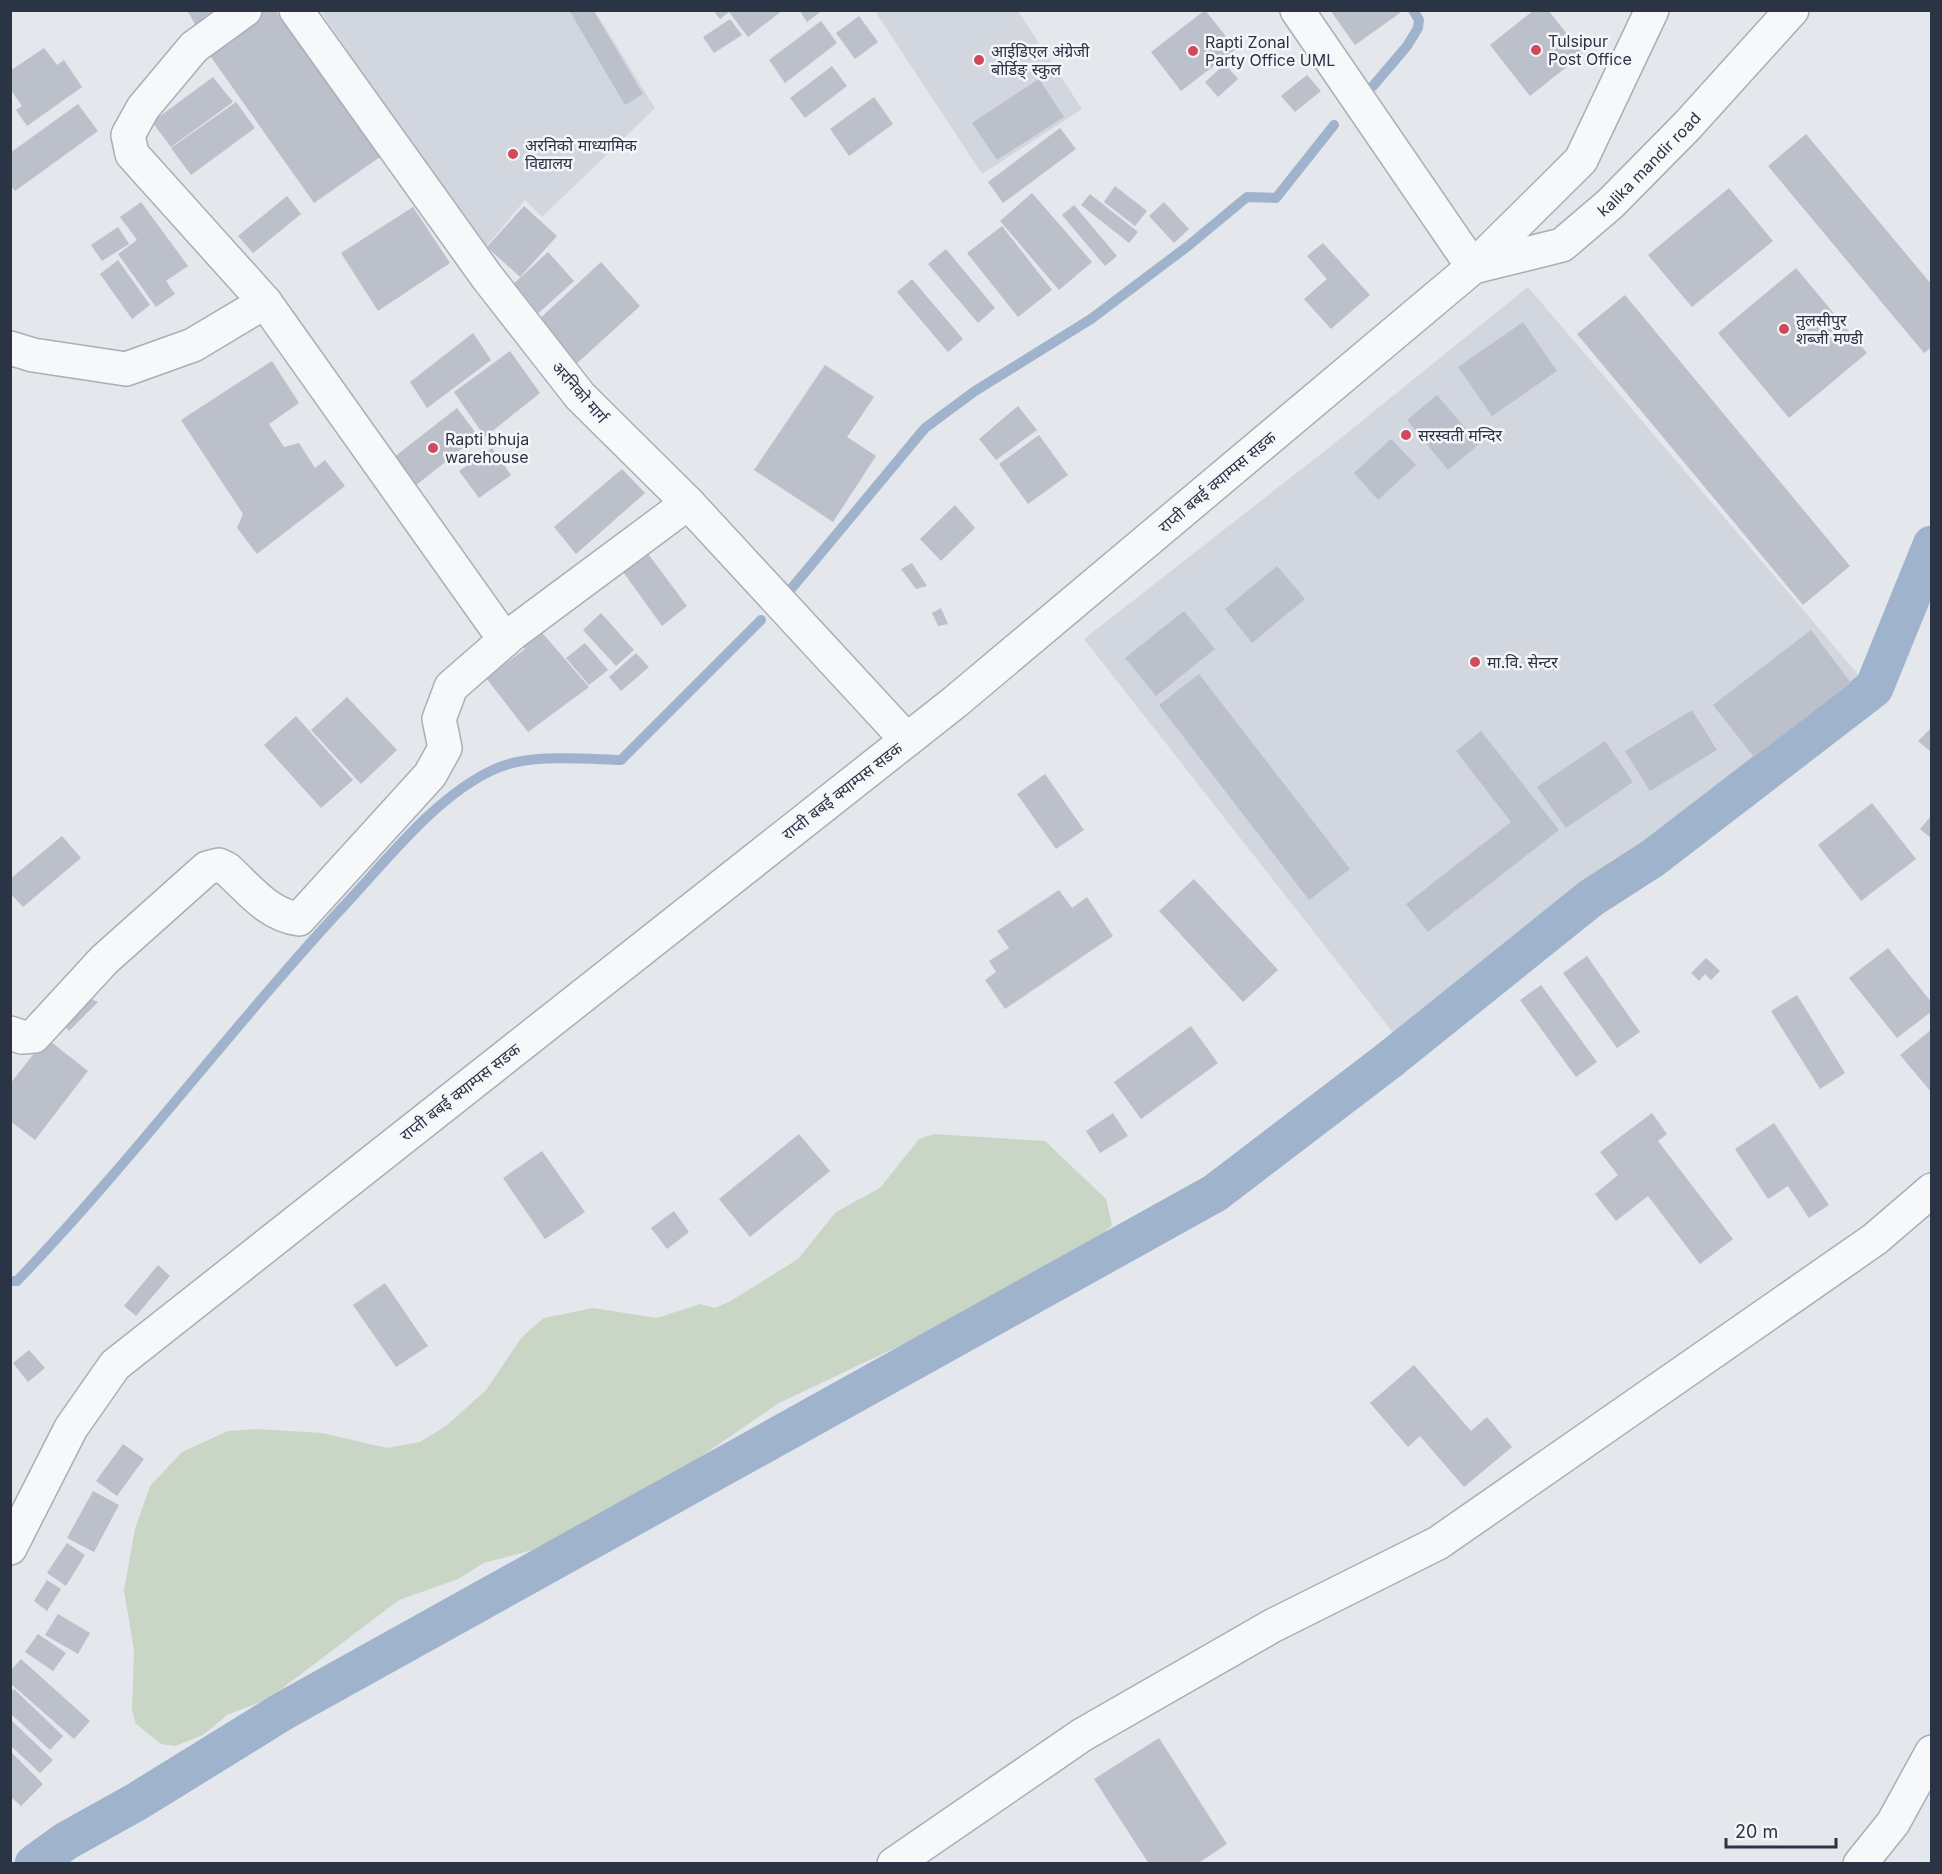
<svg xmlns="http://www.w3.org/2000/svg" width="1942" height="1874" font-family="Inter,'Noto Sans Devanagari',sans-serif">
<rect width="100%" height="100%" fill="#e4e7ec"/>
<path fill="#d2d6de" d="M324 10 595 11 655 108 542 217 525 200 484 249 321 12Z
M875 11H1018L1082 109 982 174Z
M1528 287 1867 685 1398 1039 1084 639 1321 454Z"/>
<path fill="#c9d6c5" d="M934 1134 1045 1141 1106 1199 1112 1225 1091 1246 1047 1265 956 1319 779 1403 632 1504 562 1542 484 1563 458 1579 399 1600 268 1699 227 1715 203 1735 175 1746 161 1744 136 1724 132 1710 134 1650 124 1590 135 1529 150 1486 182 1452 228 1431 257 1429 322 1433 387 1448 420 1442 446 1426 486 1390 522 1337 544 1318 593 1308 657 1318 700 1304 715 1308 729 1302 798 1259 836 1212 880 1188 919 1139Z"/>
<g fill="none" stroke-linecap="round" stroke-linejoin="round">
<path stroke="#9fb4cc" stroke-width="10" d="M1373 86 1407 46 1418 28 1419 20 1413 10
M791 589 925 428 975 391 1091 319 1188 246 1247 197 1276 198 1334 125
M10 1281H17C135 1158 237 1020 354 895 394 851 441 793 495 769 530 753 583 759 621 760L761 620"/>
<path stroke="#9fb4cc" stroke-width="39" d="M34 1864 66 1841 136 1802 285 1710 1215 1193 1388 1061 1591 898 1653 858 1874 688 1932 545"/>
</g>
<path fill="#bbc0ca" d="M187 10H222L196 26Z
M257 10H275L380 157 314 203 204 47Z
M569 10H593L643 94 625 105Z
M713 10H783L748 37 729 12 720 19Z
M799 10H823L807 22Z
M1205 10 1236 49 1181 91 1151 52Z
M1330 10H1399L1400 13 1355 45Z
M1534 10H1548L1583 54 1530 96 1490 45Z
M859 16 878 42 855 59 836 33Z
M730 19 742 35 714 53 703 37Z
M821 21 837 43 785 83 769 60Z
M44 48 57 65 64 60 82 87 27 126 16 110 22 106 10 89V71Z
M1225 64 1238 79 1218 97 1205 82Z
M832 66 847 86 805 118 790 98Z
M1307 75 1321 91 1295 112 1281 96Z
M213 77 233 102 171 147 152 122Z
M1039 79 1064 117 997 160 972 123Z
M874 97 893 124 849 156 830 129Z
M236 102 255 128 191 175 171 148Z
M78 104 98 131 15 191 10 185V153Z
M1060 128 1076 149 1003 203 988 182Z
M1806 134 1932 285V347L1924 353 1768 166Z
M1115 186 1147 211 1135 226 1104 202Z
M1729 188 1773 241 1692 307 1648 255Z
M1032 193 1092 262 1059 290 1000 221Z
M1090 194 1138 232 1129 243 1081 205Z
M287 196 301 214 253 253 238 236Z
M141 202 188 266 166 281 175 294 156 307 118 254 137 240 120 217Z
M1164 202 1189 229 1174 243 1149 216Z
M1074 205 1117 256 1105 266 1062 215Z
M524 206 557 236 520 277 487 247Z
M413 207 450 263 378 311 341 253Z
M1002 226 1052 290 1018 317 967 253Z
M118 227 129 244 102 261 91 245Z
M1323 243 1370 295 1331 329 1304 299 1327 279 1307 256Z
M946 249 995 308 978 323 928 264Z
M548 252 574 281 533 318 507 290Z
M118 260 150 305 132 319 100 274Z
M601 262 640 306 574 366 535 323Z
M1796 268 1867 353 1789 418 1718 333Z
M912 279 963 339 948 352 897 292Z
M1625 295 1850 566 1803 605 1577 334Z
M1523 322 1557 371 1492 416 1458 367Z
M473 333 491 360 427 408 410 382Z
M510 351 540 393 485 437 454 392Z
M272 361 299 403 269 424 284 447 299 443 315 468 325 460 345 486 257 554 237 528 243 514 181 420Z
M825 365 874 397 847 437 876 456 833 522 754 470Z
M1437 395 1479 444 1448 470 1407 420Z
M1018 406 1037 430 996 460 979 439Z
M457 408 478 436 410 490 389 461Z
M1039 435 1068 475 1028 504 999 464Z
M1391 439 1416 465 1378 500 1354 473Z
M492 448 511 475 479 498 459 471Z
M622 469 645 493 576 554 554 527Z
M955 505 975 528 941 561 920 539Z
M646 551 687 606 662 626 621 569Z
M912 563 927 586 916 589 901 569Z
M1277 566 1305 599 1252 643 1225 609Z
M941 608 948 624 938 626 932 613Z
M1184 611 1215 649 1156 696 1125 658Z
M601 613 634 650 616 666 583 630Z
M538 628 589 687 528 732 486 678 525 649 519 644Z
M1811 630 1851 683 1754 757 1713 705Z
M585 643 608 670 589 685 566 658Z
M636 653 649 667 621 691 609 677Z
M1199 674 1350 869 1309 900 1159 705Z
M347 697 397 750 361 784 311 730Z
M1692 710 1717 750 1650 791 1625 751Z
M296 716 353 780 321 808 264 745Z
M1932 727V753L1918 741Z
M1481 731 1559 830 1428 932 1406 904 1511 822 1456 751Z
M1605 741 1633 782 1566 828 1537 787Z
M1045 774 1084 830 1056 849 1017 794Z
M1872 803 1916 859 1861 901 1818 845Z
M1932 815V839L1920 829Z
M62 836 81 858 23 907 10 893V879Z
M1194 879 1278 970 1243 1002 1159 911Z
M1059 890 1072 908 1087 897 1113 936 1005 1009 985 980 996 972 989 961 1009 948 997 931Z
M1888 948 1932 1003V1011L1897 1038 1849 978Z
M1587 956 1640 1032 1617 1048 1563 973Z
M1706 958 1720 971 1711 980 1705 974 1699 981 1691 973Z
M1541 985 1597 1062 1576 1077 1520 1000Z
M79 993 98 1002 69 1031 56 1017Z
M1797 995 1845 1073 1820 1089 1771 1011Z
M1191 1026 1218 1063 1141 1119 1114 1082Z
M1932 1029V1093L1900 1055Z
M46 1038 88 1071 35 1140 10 1121V1084Z
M1113 1113 1128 1136 1100 1153 1086 1131Z
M1652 1113 1667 1134 1658 1141 1733 1239 1700 1264 1648 1196 1616 1221 1595 1194 1618 1175 1600 1152Z
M1774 1123 1829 1205 1809 1218 1788 1186 1768 1199 1735 1149Z
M799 1134 830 1171 750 1237 719 1199Z
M542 1151 585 1212 545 1239 503 1178Z
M674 1211 689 1232 667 1249 651 1228Z
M158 1265 170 1276 136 1316 124 1306Z
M385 1283 428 1346 396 1367 353 1305Z
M29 1350 45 1368 28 1382 13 1363Z
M1414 1365 1471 1431 1487 1417 1512 1447 1464 1487 1420 1436 1408 1447 1370 1403Z
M123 1444 144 1459 117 1496 96 1481Z
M93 1491 119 1505 94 1552 67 1538Z
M67 1543 85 1555 66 1586 47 1573Z
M47 1580 61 1589 47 1611 34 1601Z
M58 1614 90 1633 78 1654 45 1635Z
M38 1634 66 1653 53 1671 25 1652Z
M21 1659 90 1721 74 1739 10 1683V1671Z
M14 1689 63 1736 50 1750 10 1713V1693Z
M10 1719 53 1760 40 1773 10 1745Z
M1159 1738 1227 1844 1197 1864H1149L1094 1779Z
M10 1751 43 1784 21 1806 10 1796Z"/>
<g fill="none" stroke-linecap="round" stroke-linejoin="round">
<defs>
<g id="street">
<path d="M245 10 194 47 143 108 128 135 132 154 265 302 505 640"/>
<path d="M296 10 487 277 580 396 688 503 907 740"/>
<path id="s1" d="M1297 10 1473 267 1562 245 1610 204 1687 126 1792 10"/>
<path d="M10 348 33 355 126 369 193 345 265 302"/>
<path d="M10 1033 22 1037 34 1036 104 960 207 868 219 865 227 869C249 889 268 915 299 919L430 775 445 748 439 719 451 687 513 633 688 503"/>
<path d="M10 1548 71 1428 115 1365 955 702 1473 267 1581 160 1652 10"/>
<path d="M894 1864 1082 1735 1272 1626 1438 1543 1875 1239 1932 1190"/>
<path d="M1860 1864 1893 1823 1932 1752"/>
</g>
</defs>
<use href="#street" stroke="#a9aeb7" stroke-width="36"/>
<use href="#street" stroke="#f7f8fa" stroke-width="33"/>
</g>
<g fill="#d1495b" stroke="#f4f6f9" stroke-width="2">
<circle cx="1536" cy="50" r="6"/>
<circle cx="1193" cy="51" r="6"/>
<circle cx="979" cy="60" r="6"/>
<circle cx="513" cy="154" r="6"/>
<circle cx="1784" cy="329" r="6"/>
<circle cx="1406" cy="435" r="6"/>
<circle cx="433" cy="448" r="6"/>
<circle cx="1475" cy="662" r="6"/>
</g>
<g text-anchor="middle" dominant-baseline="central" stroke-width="5" stroke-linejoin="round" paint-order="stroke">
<g font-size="16" fill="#2b3445" stroke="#f4f6f9" text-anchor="start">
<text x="1548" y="41">Tulsipur<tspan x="1548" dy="18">Post Office</tspan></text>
<text x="1205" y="42">Rapti Zonal<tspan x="1205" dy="18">Party Office UML</tspan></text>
<text x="991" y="51">आईडिएल अंग्रेजी<tspan x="991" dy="18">बोर्डिङ् स्कुल</tspan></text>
<text x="525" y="145">अरनिको माध्यामिक<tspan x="525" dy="18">विद्यालय</tspan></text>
<text x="1796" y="320">तुलसीपुर<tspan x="1796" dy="18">शब्जी मण्डी</tspan></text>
<text x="1418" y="435">सरस्वती मन्दिर</text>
<text x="445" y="439">Rapti bhuja<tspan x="445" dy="18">warehouse</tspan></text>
<text x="1487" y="662">मा.वि. सेन्टर</text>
</g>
<g font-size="16" fill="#2b3445" stroke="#f4f6f9">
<text stroke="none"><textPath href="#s1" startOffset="522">kalika mandir road</textPath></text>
<text transform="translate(580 392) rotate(49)">अरनिको मार्ग</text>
<text transform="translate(1217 482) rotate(-40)">राप्ती बबई क्याम्पस सडक</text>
<text transform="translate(842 791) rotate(-38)">राप्ती बबई क्याम्पस सडक</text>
<text transform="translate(460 1092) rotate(-38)">राप्ती बबई क्याम्पस सडक</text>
</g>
</g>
<rect width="1942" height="1874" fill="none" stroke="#2b3445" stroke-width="24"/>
<path d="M1726 1838v9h110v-9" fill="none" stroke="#2b3445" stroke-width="3"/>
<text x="1735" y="1838" font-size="18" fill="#2b3445" stroke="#f4f6f9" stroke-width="4.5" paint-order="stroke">20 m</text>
</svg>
